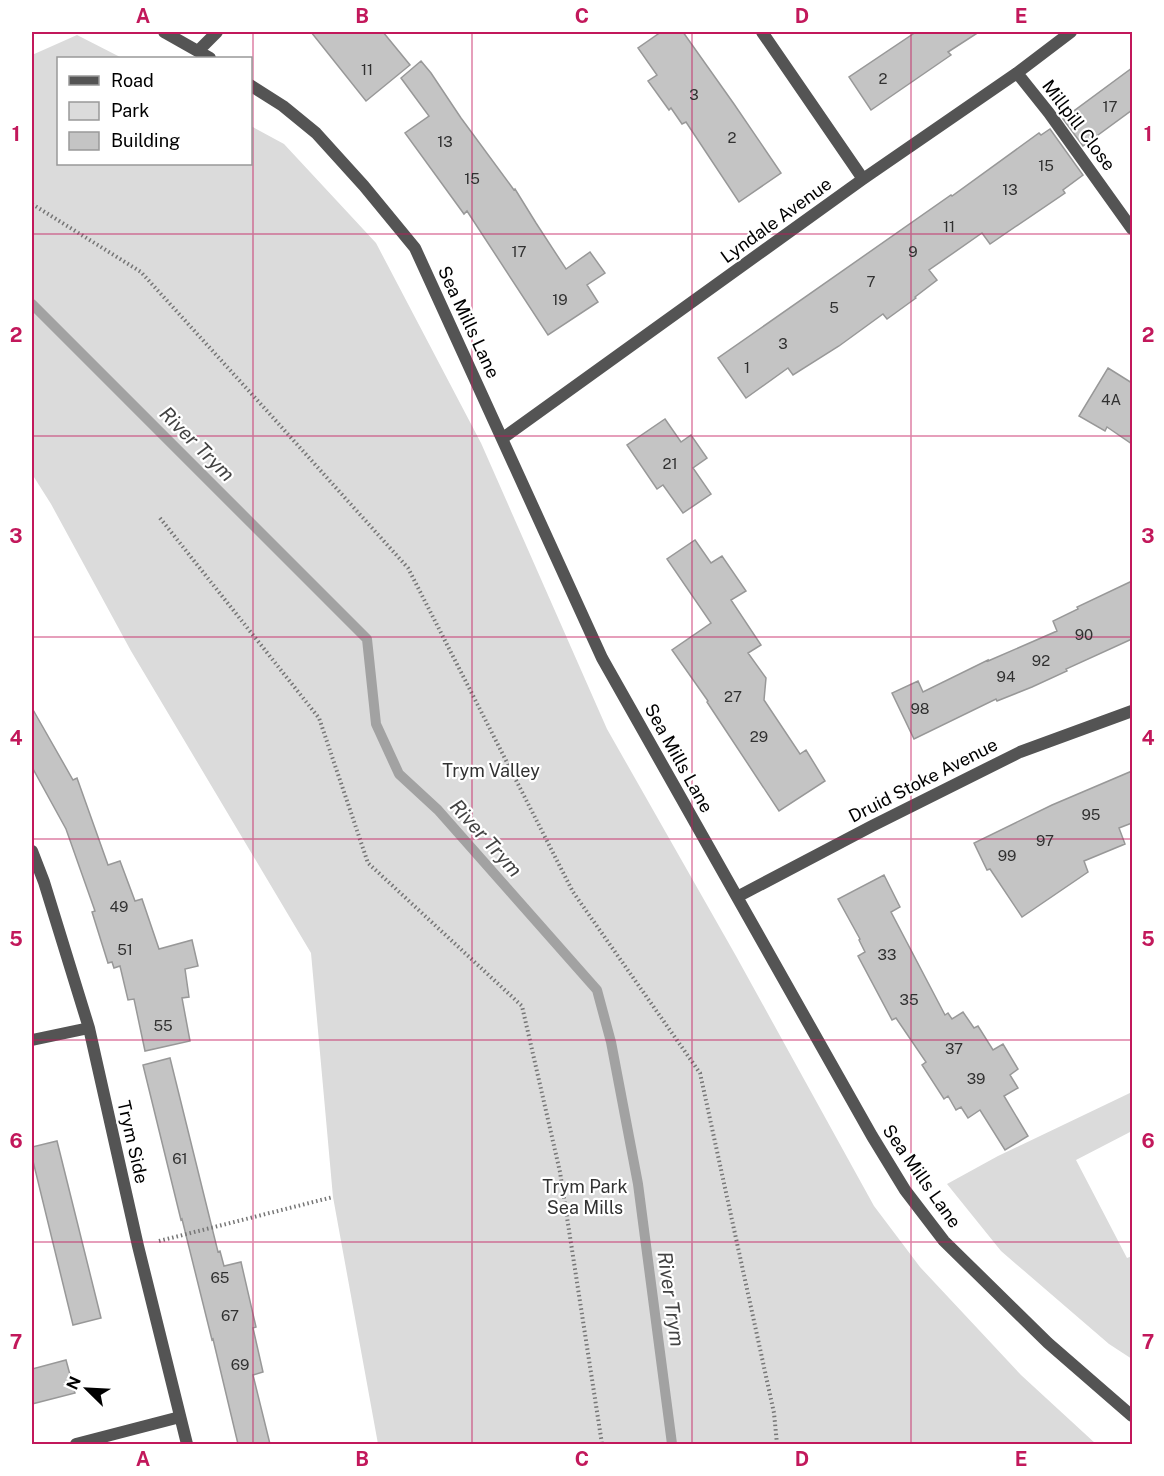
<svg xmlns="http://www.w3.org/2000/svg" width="1164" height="1476" font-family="'Public Sans',sans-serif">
<rect width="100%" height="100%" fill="#fff"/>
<path fill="#dbdbdb" d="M77 35 122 58H58V164H250L251 126 284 144 376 243 481 443 607 729 736 956 874 1206 920 1267 1021 1375 1096 1444H378L333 1197 311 953 131 651 51 504 32 474V55Z
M1132 1092V1131L1076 1160 1127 1258 1132 1256V1359L1109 1344 1001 1251 947 1184 998 1156Z"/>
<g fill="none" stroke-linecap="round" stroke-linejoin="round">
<path stroke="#a2a2a2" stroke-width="10" d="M32 304 367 639 376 724 399 774 438 810 597 990 611 1042 638 1184 672 1444"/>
</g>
<path fill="#c4c4c4" stroke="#989898" stroke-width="1.5" d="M311 32H383L410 65 366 101Z
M661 32H683L734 104 781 173 739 202 686 122 682 124 671 108 669 110 648 81 657 75 638 48Z
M916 32H979L948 52 951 55 871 110 849 77Z
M421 61 431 73 461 118 514 190 515 189 536 223 566 269 590 252 605 273 587 285 598 302 548 335 467 211 464 214 405 133 429 116 401 78Z
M1132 68V110L1083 146 1063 119Z
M1050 129 1083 175 1063 190 1065 193 990 244 982 233 929 270 937 280 915 297 916 298 887 319 883 314 839 346 793 375 788 368 746 398 718 358 951 195 952 196 1039 133 1041 135Z
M1108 368 1132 383V444L1107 427 1105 431 1079 416Z
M665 419 681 442 691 435 707 458 693 468 711 494 683 513 663 485 657 489 627 445Z
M695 540 711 563 722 556 746 591 731 600 761 645 748 653 766 678 764 700 800 754 806 750 825 781 779 811 707 702 708 701 672 650 711 623 667 559Z
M1132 581V639L1066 669 1067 671 1032 687 997 701 996 699 914 739 892 693 918 681 923 692 988 660V661L1057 631 1053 621 1078 609 1077 607Z
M32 708 73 780 77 778 108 865 120 861 135 901 142 899 159 949 192 940 198 966 185 969 189 997 182 998 190 1041 145 1051 134 999 128 1000 120 966 114 968 112 962 108 963 92 912 95 911 66 829 32 767Z
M1132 771V823L1119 828 1125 844 1084 861 1088 872 1022 917 990 869 987 870 974 843 1052 805Z
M884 875 900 907 891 912 945 1015 948 1013 952 1019 963 1012 974 1028 978 1026 993 1050 1003 1044 1018 1069 1010 1075 1018 1088 1004 1096 1028 1136 1005 1150 980 1110 968 1118 961 1107 956 1110 948 1096 944 1099 922 1065 926 1062 896 1018 892 1020 858 956 865 952 859 940 860 939 838 899Z
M170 1058 218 1252 220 1251 224 1266 241 1262 256 1327 253 1328 263 1372 253 1375 270 1444H238L213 1339 212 1340 182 1219 181 1220 143 1065Z
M57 1141 101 1318 73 1325 32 1157V1147Z
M66 1360 75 1393 32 1404V1369Z"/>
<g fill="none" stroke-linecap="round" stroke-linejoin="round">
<path stroke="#767676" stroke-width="4" stroke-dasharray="1.5 3" stroke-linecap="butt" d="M32 204 141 272 268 412 408 568 573 892 700 1073 774 1413 777 1444
M160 518 319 718 368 863 522 1006 560 1172 602 1444
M159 1241 333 1197"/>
<path stroke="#545454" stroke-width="12" d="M164 32 210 58
M762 32 863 179
M198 51 217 32
M1017 73 1049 113 1132 229
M250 85 283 106 316 133 364 186 415 248 602 658 872 1136 905 1190 944 1241 1048 1343 1132 1416
M503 438 863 179 1017 73 1071 32
M32 851 44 882 89 1028 138 1246 187 1444
M737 897 872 826 1020 752 1132 711
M32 1040 89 1028
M76 1444 180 1417"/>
</g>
<path fill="none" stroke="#c2185b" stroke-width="1.5" stroke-opacity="0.55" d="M253 32V1444M472 32V1444M692 32V1444M911 32V1444M32 234H1132M32 436H1132M32 637H1132M32 839H1132M32 1040H1132M32 1242H1132"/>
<g text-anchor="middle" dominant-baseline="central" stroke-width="4.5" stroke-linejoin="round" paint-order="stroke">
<g font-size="15" fill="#313131">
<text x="367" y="69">11</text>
<text x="883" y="78">2</text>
<text x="694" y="94">3</text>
<text x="1110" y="106">17</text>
<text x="732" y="137">2</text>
<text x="445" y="141">13</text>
<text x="1046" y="165">15</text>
<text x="472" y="178">15</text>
<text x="1010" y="189">13</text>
<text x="949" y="226">11</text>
<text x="519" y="251">17</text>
<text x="913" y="251">9</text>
<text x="871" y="281">7</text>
<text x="560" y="299">19</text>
<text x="834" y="307">5</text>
<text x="783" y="343">3</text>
<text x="747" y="367">1</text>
<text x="1111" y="399">4A</text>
<text x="670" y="463">21</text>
<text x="1084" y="634">90</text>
<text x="1041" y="660">92</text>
<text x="1006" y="676">94</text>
<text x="733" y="696">27</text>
<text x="920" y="708">98</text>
<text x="759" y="736">29</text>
<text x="1091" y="814">95</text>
<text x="1045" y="840">97</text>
<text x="1007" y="855">99</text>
<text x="119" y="906">49</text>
<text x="125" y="949">51</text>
<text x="887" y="954">33</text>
<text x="909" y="999">35</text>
<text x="163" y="1025">55</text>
<text x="954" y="1048">37</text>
<text x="976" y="1078">39</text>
<text x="180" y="1158">61</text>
<text x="220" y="1277">65</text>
<text x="230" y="1315">67</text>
<text x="240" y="1364">69</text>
</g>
<g font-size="18" fill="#000" stroke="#fff">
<text transform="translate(1079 125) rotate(53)">Millpill Close</text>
<text transform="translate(776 220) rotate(-36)">Lyndale Avenue</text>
<text transform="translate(469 322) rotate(65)">Sea Mills Lane</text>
<text transform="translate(679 758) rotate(61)">Sea Mills Lane</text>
<text transform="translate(923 780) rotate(-27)">Druid Stoke Avenue</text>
<text transform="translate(133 1142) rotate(77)">Trym Side</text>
<text transform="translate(922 1176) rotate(55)">Sea Mills Lane</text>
</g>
<g font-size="18" fill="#323232" stroke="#fff">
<text x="491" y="770">Trym Valley</text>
<text x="585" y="1186">Trym Park<tspan x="585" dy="21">Sea Mills</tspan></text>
</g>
<g font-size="20" font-style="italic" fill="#434343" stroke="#fff">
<text transform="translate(197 444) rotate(45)">River Trym</text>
<text transform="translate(486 838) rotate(48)">River Trym</text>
<text transform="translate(671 1299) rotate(82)">River Trym</text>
</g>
</g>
<rect width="1164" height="1476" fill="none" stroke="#ffffff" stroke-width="66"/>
<rect x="57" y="57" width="195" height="108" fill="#ffffff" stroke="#999999" stroke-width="1.5"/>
<rect x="69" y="76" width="30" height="9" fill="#545454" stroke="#999999" stroke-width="1.5"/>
<text x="111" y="87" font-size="18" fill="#000000">Road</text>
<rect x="69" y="102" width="30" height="18" fill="#dbdbdb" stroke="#999999" stroke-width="1.5"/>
<text x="111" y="117" font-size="18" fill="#000000">Park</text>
<rect x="69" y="132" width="30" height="18" fill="#c4c4c4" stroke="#999999" stroke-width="1.5"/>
<text x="111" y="147" font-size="18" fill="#000000">Building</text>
<g transform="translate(87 1389) rotate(294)" stroke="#ffffff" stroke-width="4.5" paint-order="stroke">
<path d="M0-4.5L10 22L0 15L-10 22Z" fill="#000000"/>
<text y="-9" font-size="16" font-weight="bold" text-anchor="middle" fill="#000000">N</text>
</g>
<rect x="33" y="33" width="1098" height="1410" fill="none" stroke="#c2185b" stroke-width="2"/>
<g font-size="20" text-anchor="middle" font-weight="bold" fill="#c2185b">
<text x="143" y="23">A</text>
<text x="362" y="23">B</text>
<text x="582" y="23">C</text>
<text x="802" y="23">D</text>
<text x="1021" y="23">E</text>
<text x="16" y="141">1</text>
<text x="1148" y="141">1</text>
<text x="16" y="342">2</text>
<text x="1148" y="342">2</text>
<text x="16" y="543">3</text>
<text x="1148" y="543">3</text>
<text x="16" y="745">4</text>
<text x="1148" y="745">4</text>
<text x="16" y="946">5</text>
<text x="1148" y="946">5</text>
<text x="16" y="1148">6</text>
<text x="1148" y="1148">6</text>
<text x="16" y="1349">7</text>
<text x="1148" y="1349">7</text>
<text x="143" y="1466">A</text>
<text x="362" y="1466">B</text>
<text x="582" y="1466">C</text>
<text x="802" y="1466">D</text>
<text x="1021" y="1466">E</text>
</g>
</svg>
